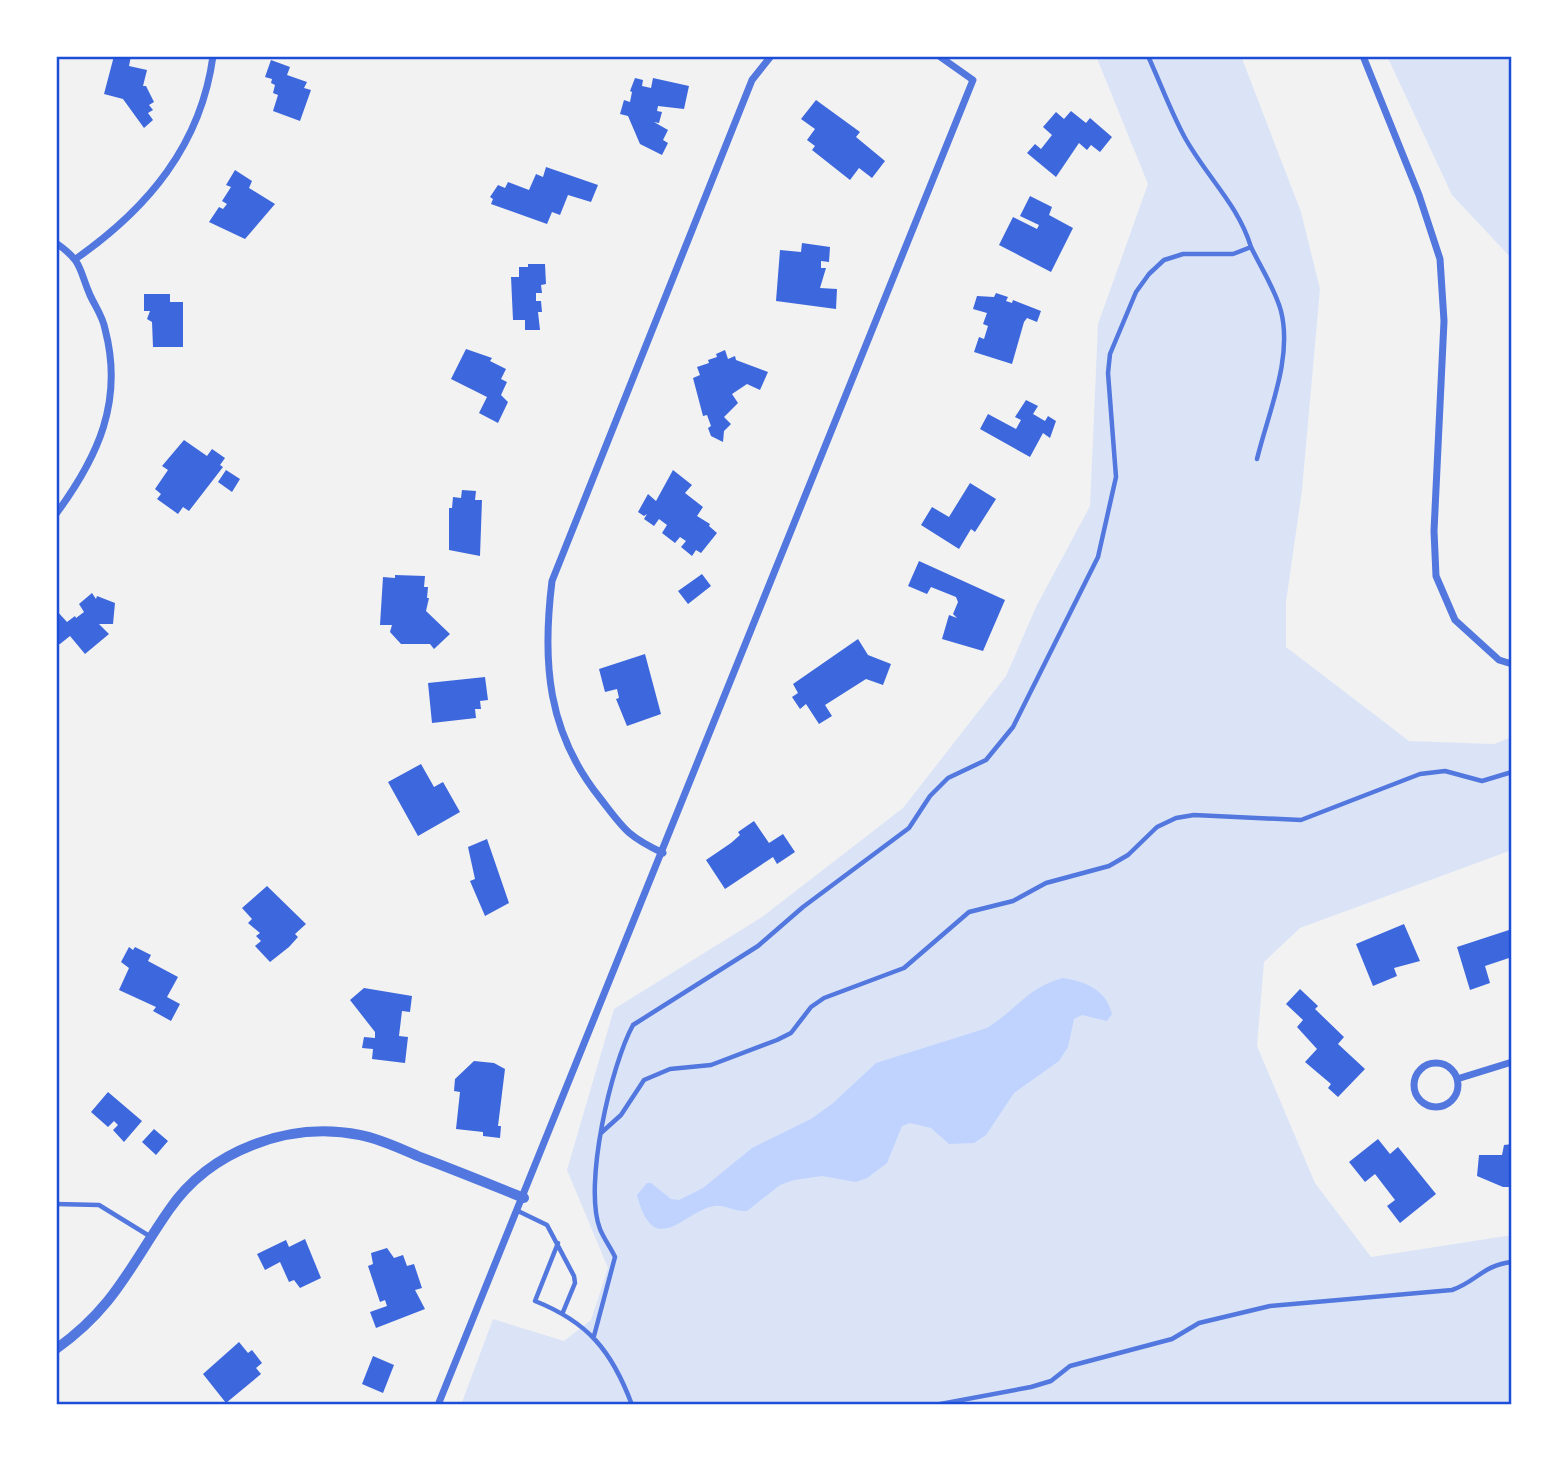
<svg xmlns="http://www.w3.org/2000/svg" width="1568" height="1461" font-family="'Public Sans',sans-serif">
<rect width="100%" height="100%" fill="#f2f2f2"/>
<path fill="#dbe4f7" d="M1096 56H1241L1301 212 1320 289 1302 490 1286 602V647L1409 741 1494 744 1512 737V850L1300 928 1264 962 1257 1046 1315 1183 1371 1257 1512 1235V1405H461L493 1319 564 1341 591 1320 608 1268 567 1170 614 1009 762 917 903 808 1006 676 1036 607 1090 506 1098 324 1148 184Z
M1387 56H1512V259L1452 195Z"/>
<path fill="#bfd3fe" d="M1063 978C1087 982 1106 990 1112 1014L1107 1021 1082 1015 1074 1019 1068 1047 1059 1061 1014 1093 986 1135 974 1143 949 1144 931 1128 910 1123 902 1126 887 1163 867 1178 856 1182 822 1176 794 1180 780 1185 747 1211C735 1212 724 1204 714 1206 684 1211 654 1261 637 1195L647 1183H651L671 1199 679 1200 703 1188 752 1148 811 1119 832 1104 876 1063 987 1028C1016 1010 1028 987 1063 978Z"/>
<path fill="#3d67dc" d="M114 56H131L129 66 147 70 143 86H146L154 102 149 105 153 110 148 113 153 120 144 128 123 99 104 94Z
M271 60 290 67 287 75 307 82 304 88 311 90 300 121 273 111 278 95 273 93 275 85 271 83 272 79 265 77Z
M635 78 643 80 642 86 651 88 653 78 689 86 684 109 658 106 657 111 662 112 659 123 654 122 668 130 663 140 668 143 662 155 640 144 628 116 620 114 624 100 630 102 632 92 630 91Z
M816 100 860 132 856 137 885 161 872 178 859 168 850 180 812 150 815 146 807 140 815 129 801 119Z
M1071 111 1086 123 1090 118 1112 137 1100 152 1091 145 1087 150 1079 143 1056 177 1027 153 1035 144 1041 149 1052 135 1043 127 1056 112 1064 119Z
M546 167 598 185 591 202 568 195 560 215 552 212 547 224 491 204 493 199 490 197 498 185 505 188 508 182 529 190 536 174 543 177Z
M235 170 252 181 249 188 275 204 245 239 209 222 219 207 223 209 227 204 222 201 231 187 226 185Z
M1030 196 1052 207 1049 215 1073 228 1051 272 999 245 1013 217 1037 229 1039 225 1020 216Z
M802 243 830 247 829 262 821 261V268H826L820 288 837 289 836 309 776 301 780 250 801 252Z
M528 264H545L546 284 541 285 542 293H536V301H541L542 312H538L540 330H525V320H513L511 277H519V267H528Z
M996 293 1008 297 1006 301 1012 303 1013 300 1041 311 1037 322 1027 318 1024 322 1012 364 974 352 979 337 984 339 988 326 983 324 987 313 973 309 977 296 994 297Z
M144 294H170V302H183V347H153L152 322 147 319 150 311H144Z
M466 349 492 358 490 361 506 369 501 379 507 382 501 395 508 402 498 423 479 413 487 397 451 379Z
M725 350 728 359 735 356 736 360 768 372 760 390 747 384 732 394 738 403 724 417 731 424 724 431 723 442 711 436 708 428 711 426 707 415 703 416 693 378 700 375 697 367 709 363 708 360 717 357 716 354Z
M1026 400 1038 406 1033 414 1045 421 1048 416 1056 421 1050 438 1043 433 1030 457 980 429 988 414 1016 429 1021 420 1015 417Z
M184 440 207 456 212 449 225 458 220 465 223 467 189 511 183 507 178 514 157 499 161 494 155 489 168 470 162 466Z
M226 470 240 479 232 492 218 482Z
M673 470 692 485 685 493 703 507 697 516 710 524 709 526 717 533 701 553 696 550 692 556 681 547 686 541 680 537 675 543 662 533 667 525 659 519 654 526 644 519 647 514 644 516 638 512 648 494 656 501Z
M970 483 996 499 975 532 971 529 959 549 921 525 932 507 949 517Z
M462 490 476 491 475 500H482L480 556 449 550V508H452L453 497 461 498Z
M919 561 1005 600 983 651 942 639 949 615 957 618 953 614 958 602 956 597 931 587 927 594 908 586Z
M702 574 711 586 688 604 678 591Z
M395 575 425 576 424 587H428L427 598H429L426 611 450 634 434 649 430 644H401L390 632 392 625H380L383 577 395 578Z
M92 593 96 599 97 596 115 603 113 624H99L109 634 85 654 70 636 60 644H56V610L67 622 75 616 76 618 84 612 79 604Z
M858 639 868 655 891 664 883 685 866 679 825 705 832 716 819 724 806 704 800 709 792 697 798 693 793 684Z
M645 654 661 714 627 726 616 699 619 698 617 689 605 692 599 669Z
M485 677 488 700 480 701 481 709H475L476 718 432 723 428 683Z
M421 764 434 787 443 782 460 812 418 836 388 782Z
M754 821 769 843 783 834 795 852 777 864 773 857 725 889 706 860 731 843 740 835 738 832Z
M487 839 509 903 485 916 470 881 475 879 468 847Z
M267 886 306 924 295 934 298 937 289 947 270 962 255 946 261 941 256 936 260 933 248 923 252 919 242 908Z
M1404 924 1420 961 1394 968 1397 976 1373 986 1356 944Z
M1512 929V957L1485 966 1490 983 1470 990 1457 947Z
M129 947 133 950 135 947 151 955 148 961 178 977 167 997 180 1004 171 1021 153 1011 156 1007 119 990 129 968 121 962Z
M364 988 412 996 410 1012 402 1011 399 1036 408 1037 405 1063 372 1059 373 1049 362 1048 364 1037 375 1038V1032L350 1000Z
M1300 989 1318 1006 1315 1009 1344 1037 1338 1044 1365 1069 1338 1097 1328 1088 1331 1084 1305 1062 1317 1049 1297 1027 1303 1020 1286 1004Z
M474 1061 494 1063 505 1069 498 1126H501L500 1138 483 1136V1132L456 1129 460 1092 454 1091 455 1079Z
M108 1092 142 1121 124 1142 113 1130 118 1125 114 1121 108 1127 91 1112Z
M154 1129 168 1141 156 1155 142 1142Z
M1378 1139 1390 1154 1398 1147 1436 1194 1400 1223 1387 1206 1395 1200 1375 1174 1365 1182 1349 1162Z
M1512 1144V1187H1503L1477 1176 1479 1155H1502L1504 1145Z
M305 1239 321 1278 300 1288 294 1280 289 1282 280 1262 265 1270 257 1254 286 1240 289 1247Z
M387 1248 394 1258 403 1255 407 1266 414 1264 422 1288 415 1290 425 1309 376 1328 370 1312 387 1306 385 1300 380 1302 368 1266 373 1264 371 1253Z
M239 1342 248 1353 252 1350 262 1363 256 1368 261 1374 226 1403 203 1374Z
M373 1356 394 1365 383 1393 362 1384Z"/>
<g fill="none" stroke-linecap="round" stroke-linejoin="round">
<path stroke="#5277de" stroke-width="4.5" d="M1148 56C1160 82 1170 110 1184 136 1205 175 1238 204 1251 247
M601 1133 621 1115 644 1080 670 1069 711 1065 777 1040 791 1033 811 1007 824 998 904 968 969 912 1013 901 1046 883 1109 866 1128 855 1157 827 1176 818 1194 815 1301 820 1420 774 1445 771 1482 781 1512 772
M56 1204 99 1205 151 1237
M518 1211 547 1225 574 1276 575 1283 563 1312
M558 1243 535 1301C588 1322 612 1351 632 1405
M594 1336 615 1257C611 1248 604 1239 600 1229 583 1186 611 1065 633 1025L758 946 803 907 909 828 930 796 948 778 986 760 1013 727 1098 557 1116 477 1108 373 1110 354 1136 292 1149 274 1164 260 1183 254H1233L1251 247C1261 268 1275 289 1281 311 1293 359 1268 413 1257 459
M935 1405 1031 1387 1051 1381 1070 1366 1172 1339 1199 1323 1270 1306 1452 1290C1476 1282 1483 1265 1512 1262"/>
<path stroke="#5277de" stroke-width="7" d="M1363 56 1419 195 1440 259 1444 321 1434 531 1436 576 1455 620 1499 660 1512 664
M56 243C83 262 78 267 90 295 95 306 103 317 105 329 124 401 98 457 56 514
M77 258C148 208 201 145 213 56
M663 853C627 836 624 829 600 798 547 732 542 662 552 581L752 80 771 56
M1414 1085a22 22 0 1 1 44 0a22 22 0 1 1-44 0Z
M1457 1079 1512 1062
M438 1405 973 80 939 56"/>
<path stroke="#5277de" stroke-width="10" d="M56 1349C115 1307 130 1266 169 1210 210 1150 289 1121 360 1135 381 1139 401 1149 420 1157 455 1170 489 1184 524 1198"/>
</g>
<rect width="1568" height="1461" fill="none" stroke="#ffffff" stroke-width="116"/>
<rect x="58" y="58" width="1452" height="1345" fill="none" stroke="#1d4ed8" stroke-width="2.5"/>
</svg>
